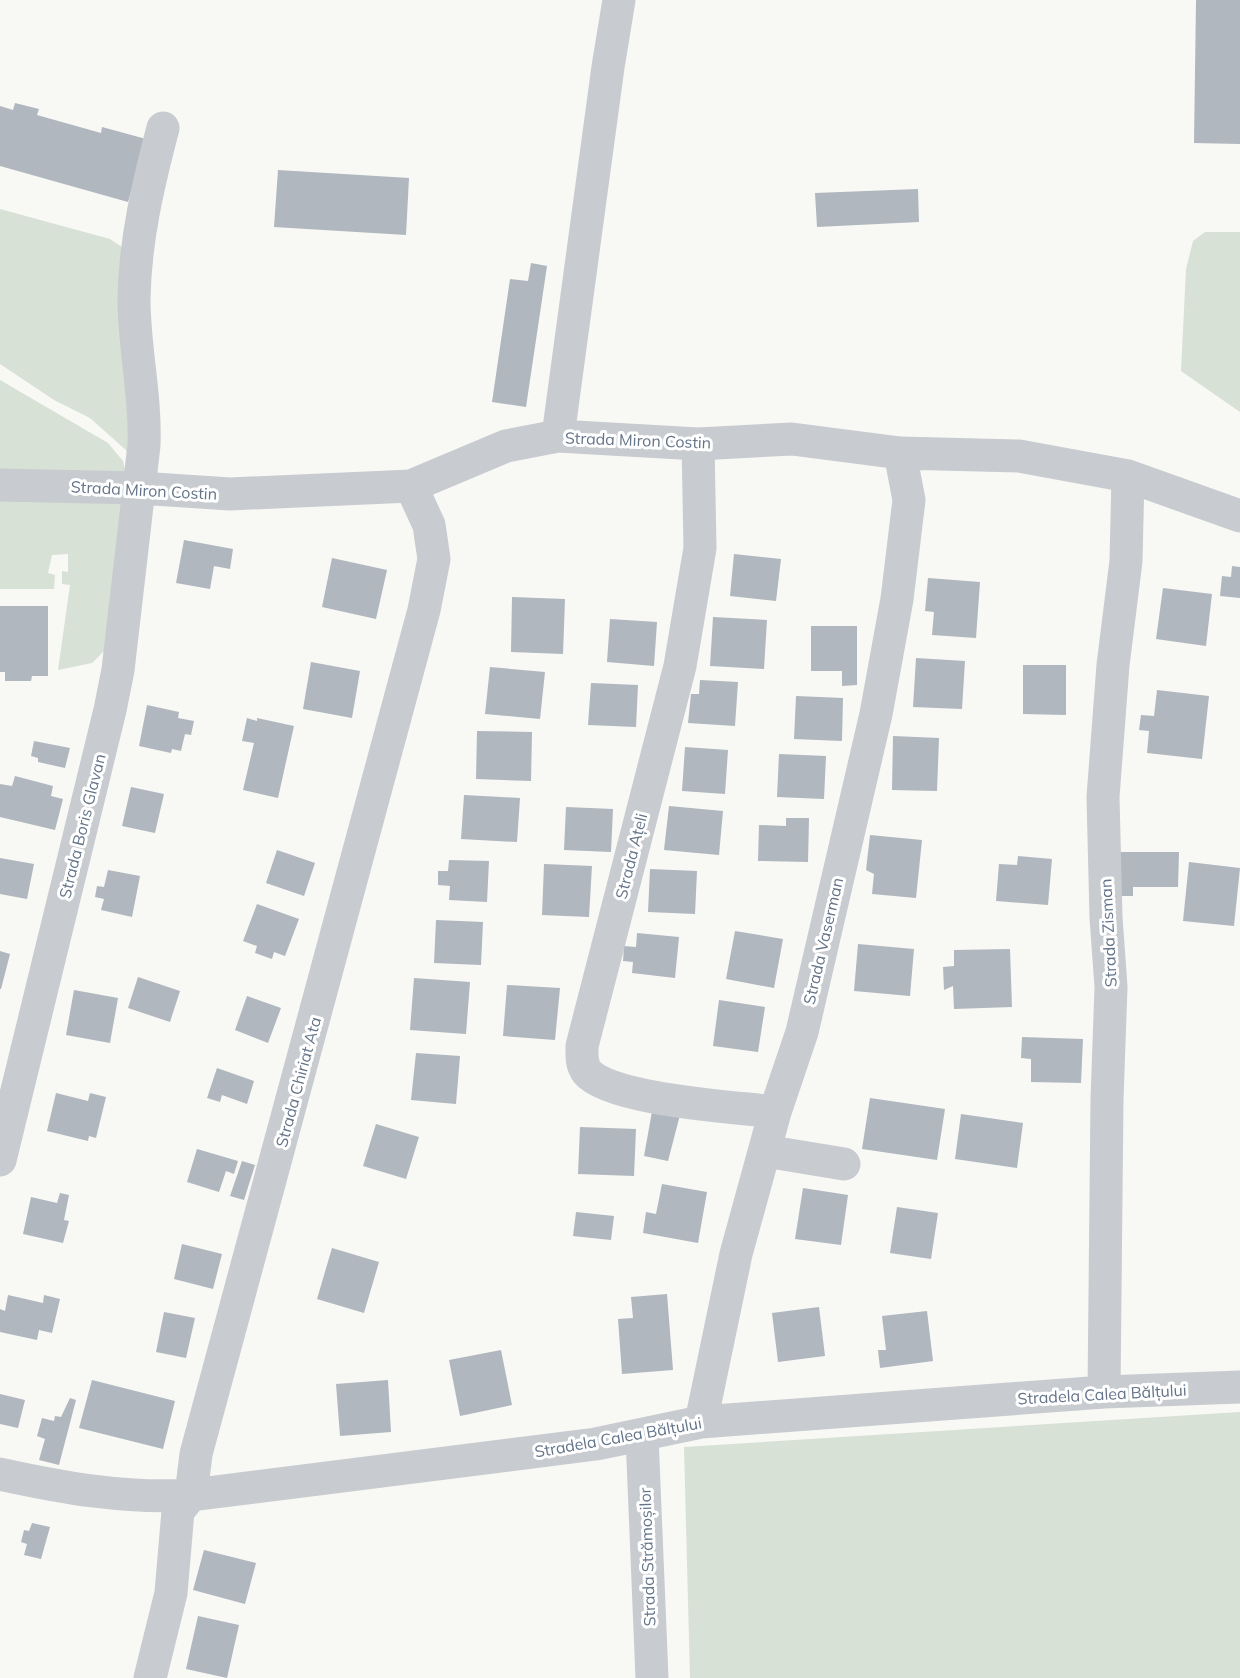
<svg xmlns="http://www.w3.org/2000/svg" width="1240" height="1678" font-family="Mulish,sans-serif">
<rect width="100%" height="100%" fill="#f8f8f5"/>
<path fill="#d8e1d6" d="M0 209 110 239 122 247 133 408 127 451 90 418 54 400 0 364Z
M1205 232H1240V412L1181 371 1186 269 1193 241Z
M0 380 108 443 123 461 127 478 0 476Z
M0 498 126 502 107 648 92 663 58 670 70 585 62 584V571L68 572V554L52 555 48 573 55 575 54 589H0Z
M1240 1412V1678H690L684 1447Z"/>
<path fill="#b0b7bf" d="M1196 0H1240V144L1194 143Z
M15 103 39 109 37 115 101 133 102 127 146 139 128 202 0 166V106L13 110Z
M278 170 409 178 406 235 274 227Z
M918 189 919 222 817 227 815 193Z
M531 263 547 266 526 407 492 402 510 279 528 281Z
M184 540 233 549 230 569 214 566 210 589 176 583Z
M734 554 781 559 776 601 730 596Z
M332 558 387 570 376 619 322 607Z
M1232 566 1240 567V598L1220 596 1222 576 1231 577Z
M928 578 980 582 976 638 932 635 934 612 925 611Z
M1163 588 1212 594 1206 646 1156 639Z
M512 597 565 599 563 654 511 652Z
M0 606H48V676H32L31 681H5V672H0Z
M713 617 767 620 764 669 710 666Z
M610 619 657 622 654 666 607 662Z
M811 626H857V685L842 686V671H811Z
M916 658 965 661 962 709 913 707Z
M311 662 360 671 352 718 303 709Z
M1023 665H1066V715L1023 714Z
M490 667 545 672 540 719 485 714Z
M700 680 738 682 735 726 688 723 691 694H699Z
M591 683 638 685 636 727 588 725Z
M1157 690 1209 696 1202 759 1147 753 1149 731 1139 730 1141 715 1154 716Z
M796 696 843 698 842 741 794 739Z
M147 705 179 712 178 718 194 721 191 735 185 734 181 751 172 749 171 753 139 746Z
M247 718 257 721V718L294 726 278 798 243 790 254 743 242 741Z
M477 731 532 732 531 781 476 779Z
M893 736 939 738 937 791 892 790Z
M34 741 70 748 65 768 38 762V758L31 756Z
M685 747 728 750 725 794 682 791Z
M779 754 826 756 824 799 777 797Z
M15 776 53 786 51 796 63 799 55 830 0 817V784L12 786Z
M131 787 164 794 155 833 122 826Z
M464 795 520 798 517 842 461 839Z
M669 806 723 811 719 855 664 850Z
M566 807 613 809 611 852 564 850Z
M786 818H809L808 862 758 861 759 825 786 826Z
M870 835 922 840 916 898 872 894 874 874 866 870Z
M277 850 315 863 304 896 266 883Z
M1116 852H1179L1178 887H1133V896H1116Z
M1018 856 1052 859 1048 905 996 901 999 864 1017 865Z
M0 858 34 864 27 899 0 894Z
M449 860 489 861 487 902 449 900 450 886 438 885V871H448Z
M1189 862 1240 868 1234 926 1183 921Z
M544 864 592 866 589 917 542 915Z
M650 869 697 871 695 914 648 912Z
M108 870 140 876 132 917 101 910 104 899 95 897 97 886 104 887Z
M257 904 299 919 285 956 274 952 272 959 255 953 257 946 243 941Z
M436 920 483 922 481 965 434 963Z
M735 931 783 939 774 988 726 979Z
M637 933 679 937 675 978 632 973 633 962 623 961 624 946 636 947Z
M858 944 914 949 910 996 854 991Z
M1010 949 1012 1007 954 1009 953 986 944 990 943 967 954 966V950Z
M0 951 10 954 1 989H0Z
M138 977 180 991 170 1022 128 1008Z
M414 978 470 982 466 1034 410 1030Z
M507 985 560 988 555 1040 503 1036Z
M74 990 118 998 110 1043 66 1035Z
M247 996 281 1008 268 1043 235 1030Z
M719 1000 765 1007 758 1052 713 1046Z
M1022 1037 1083 1039 1081 1083 1031 1082V1059L1021 1058Z
M416 1053 460 1056 456 1104 411 1100Z
M217 1068 254 1081 247 1104 222 1095 220 1102 207 1098Z
M56 1093 88 1101 90 1093 106 1097 96 1138 89 1136 88 1141 47 1131Z
M870 1098 945 1109 937 1160 862 1149Z
M653 1106 681 1111 668 1161 644 1156Z
M961 1114 1023 1123 1017 1168 955 1159Z
M376 1124 419 1137 406 1179 363 1166Z
M580 1127 636 1129 634 1176 578 1174Z
M197 1149 238 1161 234 1174 226 1171 219 1192 187 1182Z
M242 1161 255 1165 244 1200 230 1196Z
M662 1184 707 1192 698 1243 643 1233 646 1212 656 1214Z
M803 1188 848 1195 841 1245 795 1239Z
M60 1193 69 1195 64 1220 69 1221 63 1243 23 1234 31 1197 57 1203Z
M897 1207 938 1213 931 1259 890 1253Z
M576 1212 614 1216 611 1240 573 1236Z
M182 1244 222 1254 213 1289 174 1279Z
M332 1248 379 1262 364 1313 317 1299Z
M667 1294 673 1370 622 1374 618 1319 633 1318 631 1297Z
M8 1295 43 1303 44 1295 60 1299 52 1333 39 1330 37 1340 0 1332V1309L5 1311Z
M819 1307 825 1356 778 1362 772 1313Z
M927 1311 933 1361 880 1368 878 1350H886L882 1316Z
M164 1312 195 1318 186 1358 156 1352Z
M501 1350 512 1405 460 1416 449 1360Z
M92 1380 175 1401 163 1449 79 1428Z
M388 1380 391 1432 340 1436 336 1384Z
M0 1394 25 1400 18 1428 0 1424Z
M70 1398 76 1400 59 1465 39 1460 45 1439 37 1436 42 1418 54 1421 55 1416 61 1417Z
M32 1523 50 1527 41 1559 24 1555 27 1544 21 1542 24 1530 29 1531Z
M204 1550 256 1563 245 1604 193 1590Z
M198 1616 239 1625 227 1678 186 1669Z"/>
<g fill="none" stroke-linecap="round" stroke-linejoin="round">
<path stroke="#c8cbcf" stroke-width="33" d="M558 436 608 67 619 0
M698 444 700 548 680 666 582 1046C582 1056 581 1064 587 1072 610 1100 737 1107 775 1112
M0 485 139 488 230 494 411 486 506 446 558 436 698 444 792 439 900 453 1019 456 1128 476 1240 516
M765 1151 844 1164
M0 1160 110 710 118 670 144 445C146 396 134 348 134 299 135 240 148 185 163 128
M1104 1392 1107 1099 1111 987 1106 917 1103 797 1113 665 1126 561 1128 476
M701 1422 736 1254 775 1112 802 1032 876 714 897 599 909 500 900 453
M642 1436 652 1678
M0 1474C64 1488 126 1499 191 1495L596 1444 701 1422 1104 1392 1240 1387
M150 1678 171 1593 178 1511 191 1495 196 1454 424 610 434 559 429 525 411 486"/>
</g>
<g text-anchor="middle" dominant-baseline="central" stroke-width="6" stroke-linejoin="round" paint-order="stroke">
<g font-size="16" fill="#647489" stroke="#fff">
<text transform="translate(638 440) rotate(2)">Strada Miron Costin</text>
<text transform="translate(144 490) rotate(3)">Strada Miron Costin</text>
<text transform="translate(82 826) rotate(-76)">Strada Boris Glavan</text>
<text transform="translate(631 856) rotate(-76)">Strada Ațeli</text>
<text transform="translate(1108 933) rotate(-93)">Strada Zisman</text>
<text transform="translate(823 941) rotate(-77)">Strada Vaserman</text>
<text transform="translate(298 1082) rotate(-75)">Strada Chiriat Ata</text>
<text transform="translate(1102 1394) rotate(-3)">Stradela Calea Bălțului</text>
<text transform="translate(618 1437) rotate(-10)">Stradela Calea Bălțului</text>
<text transform="translate(647 1557) rotate(-92)">Strada Strămoșilor</text>
</g>
</g>
</svg>
